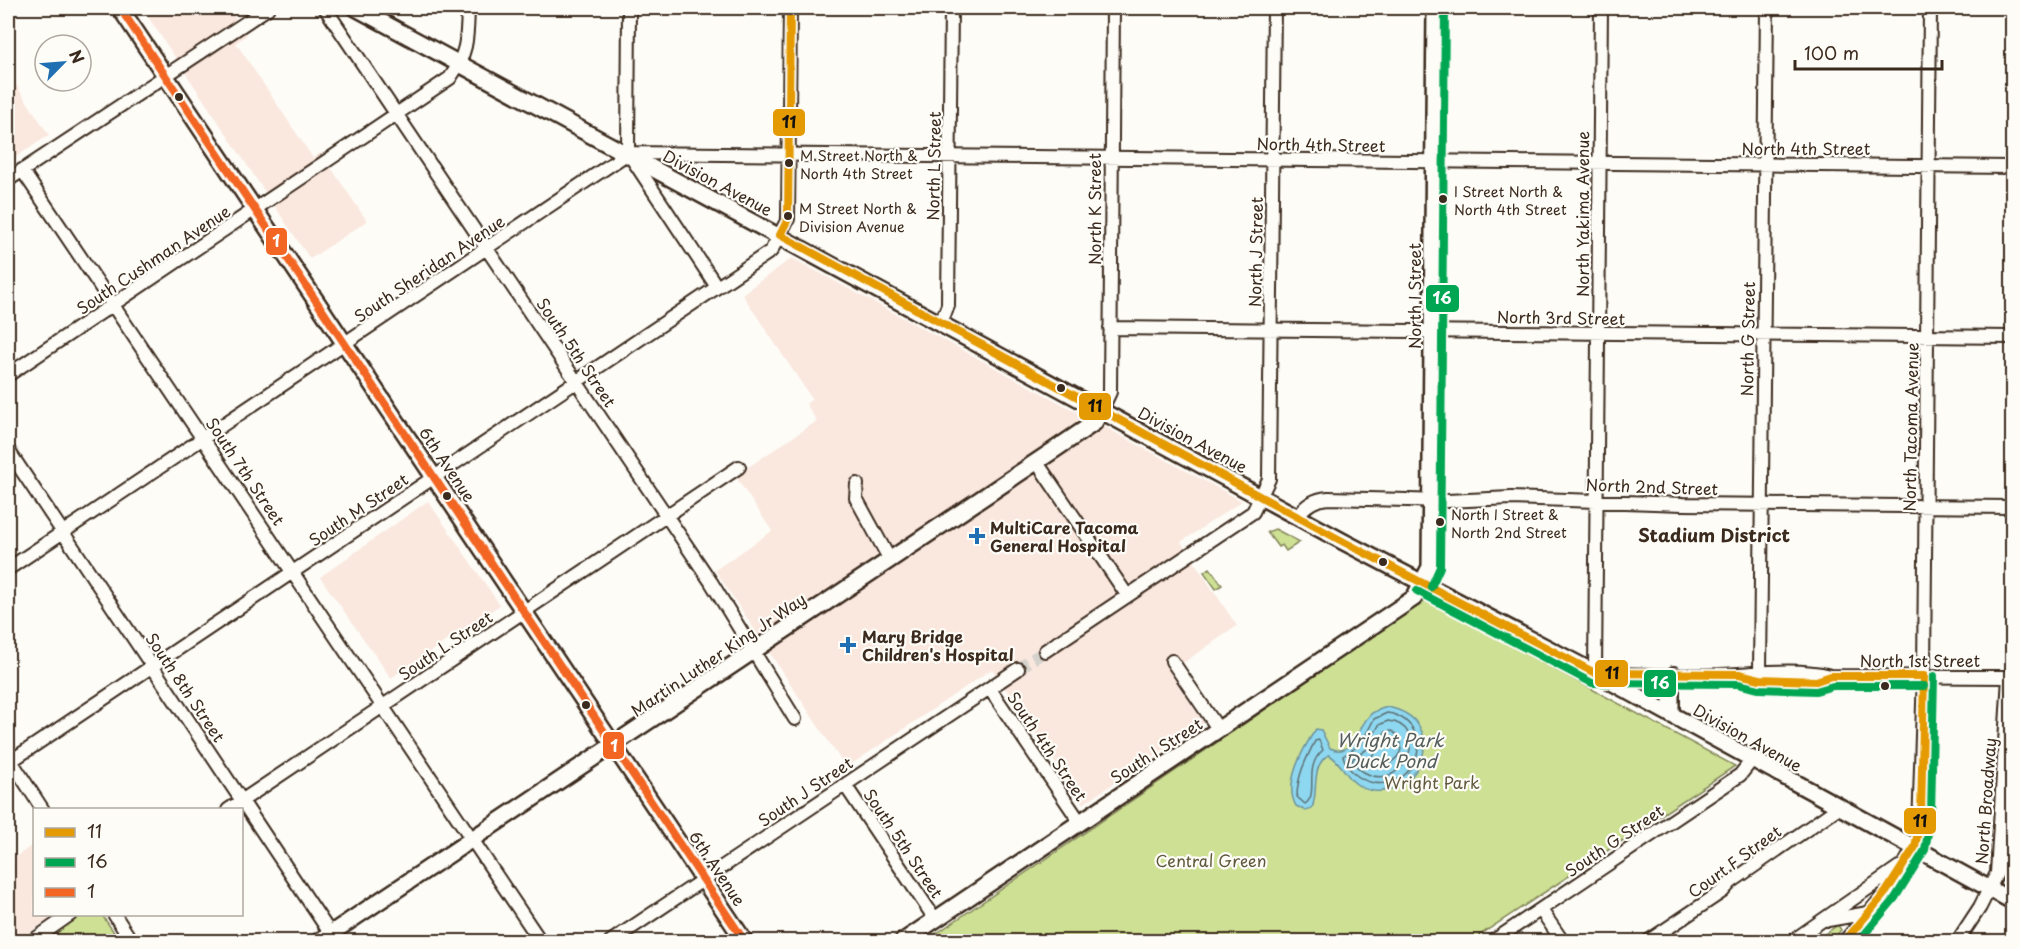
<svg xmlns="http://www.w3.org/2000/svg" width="2020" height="949" font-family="'Playpen Sans',sans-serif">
<rect width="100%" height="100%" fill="#fdfcf7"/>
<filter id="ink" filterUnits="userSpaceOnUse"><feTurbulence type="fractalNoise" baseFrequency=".0167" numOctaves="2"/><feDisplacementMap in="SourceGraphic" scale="12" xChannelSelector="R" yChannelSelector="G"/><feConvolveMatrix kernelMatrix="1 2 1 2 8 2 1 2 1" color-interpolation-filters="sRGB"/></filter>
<g filter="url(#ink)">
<path fill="#fae8df" d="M142 8H228L247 35 236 43 313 158 321 153 367 221 310 259Z
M8 80 16 85 49 135 13 159 11 156 8 158Z
M792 258 1242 501 1181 542 1237 626 1170 672 1204 723 1083 804 992 669 846 768 715 570 772 531 735 476 817 421 806 404 812 399 742 294Z
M428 501 500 605 391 678 320 577Z
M34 844V914L56 915 16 941H8V862Z"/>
<path fill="#cde094" stroke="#848559" stroke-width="1.5" d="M1275 529 1300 542 1286 551 1282 545 1278 547 1267 532Z
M1210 568 1222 585 1216 589 1204 572Z
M1426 600 1735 766 1471 941 924 942Z
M81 914 102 915 120 941 40 942Z
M1838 925 1841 930 1832 941H1814Z"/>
<path fill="#8ed7f0" stroke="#6d929c" stroke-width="1.5" d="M1387 707C1451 719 1423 796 1374 791 1346 787 1346 764 1329 755 1310 765 1319 791 1312 808L1306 811 1296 806C1283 784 1303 748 1316 729L1321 730 1330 748C1353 759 1358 726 1370 715 1373 711 1382 709 1387 707Z"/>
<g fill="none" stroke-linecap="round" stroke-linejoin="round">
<path stroke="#5c6f72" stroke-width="1.5" d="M1387 713C1414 716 1428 747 1410 769 1391 794 1352 785 1343 756L1361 744 1374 719Z
M1388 721C1430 725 1407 788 1370 775 1362 772 1355 767 1352 759L1366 750 1379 725Z
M1392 731C1415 748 1390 773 1368 764L1367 760 1376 752 1385 732Z
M1319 740 1323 750C1302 768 1320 794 1305 804L1297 797C1297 776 1306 759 1315 741Z"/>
<path stroke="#d6d2cc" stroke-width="12" stroke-dasharray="12 6" stroke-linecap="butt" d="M1018 669 1045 651"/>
<defs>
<path id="minor" d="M325 8 711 582 795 719
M1601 8 1595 673C1643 675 1691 677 1739 674 1769 672 1801 669 1831 676L2009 677 2012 680
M628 153 2012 167
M628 153 629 8
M631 157 717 287
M22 170 541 942
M8 180 268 8
M941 323 948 305 951 8
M1110 328 2012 337
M8 375 450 78C468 52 467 38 468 8
M1102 409 1110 392 1113 8
M8 450 336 942
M1036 461 1127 595
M857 484 856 498 890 560
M1298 516C1305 505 1315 499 1328 498L1447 501 1511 498 1683 504 2012 507
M8 569 628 153
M1045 651 1253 512 1269 479 1274 8
M1172 661 1219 730
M1760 671 1767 8
M1779 680 1816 681 1829 677
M990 689 1080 822
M8 756 43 810
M8 763 771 251 788 219 790 8
M845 785 935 919
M228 810 739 467
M1541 910 1563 942
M114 914 132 942
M1828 920 1868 913
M31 942 71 914
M610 942 1018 669
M1492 942 1740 775 1751 761
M1647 942 1723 891 1731 882 1839 807
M1791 942 1899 867
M1844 942C1872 908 1908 873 1919 830L1924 672 1930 8
M1957 942 1980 907 1997 873 2009 677"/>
<path id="major" d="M120 8 745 942
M356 8 1342 541 1595 673 2012 901
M1671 715V683L1674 675
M318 942 1054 450 1094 423 1102 409
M902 942 1414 598 1430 567 1435 8"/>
</defs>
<use href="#minor" stroke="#3b2a1e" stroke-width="16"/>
<use href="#major" stroke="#3b2a1e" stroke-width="20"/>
<use href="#minor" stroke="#fdfcf7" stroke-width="12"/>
<use href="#major" stroke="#fdfcf7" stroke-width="15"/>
<defs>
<path id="bus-1" d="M780 235 1342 541 1595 673 1739 674 1760 679 1816 681 1831 676H1924
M780 235 788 219 790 8
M1844 942 1886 892 1915 847 1921 816 1924 676"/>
<path id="bus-2" d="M1431 587 1440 567 1445 8
M1417 591 1592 683 1738 684 1759 689 1816 691 1833 686H1924
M1858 942 1895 898 1925 850 1931 816 1934 676"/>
<path id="bus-3" d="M120 8 745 942"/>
</defs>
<use href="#bus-1" stroke="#fdfcf7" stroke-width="12"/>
<use href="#bus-2" stroke="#fdfcf7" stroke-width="12"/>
<use href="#bus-3" stroke="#fdfcf7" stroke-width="12"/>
<use href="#bus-1" stroke="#e49a03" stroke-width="8"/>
<use href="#bus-2" stroke="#00a651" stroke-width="8"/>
<use href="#bus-3" stroke="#f26522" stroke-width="8"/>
</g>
</g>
<g fill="#3b2a1e" stroke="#fdfcf7" stroke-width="2">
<circle cx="179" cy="97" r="5"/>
<circle cx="789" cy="163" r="5"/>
<circle cx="1443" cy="199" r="5"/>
<circle cx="788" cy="216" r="5"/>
<circle cx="1061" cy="388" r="5"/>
<circle cx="447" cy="496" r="5"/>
<circle cx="1440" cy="522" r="5"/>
<circle cx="1383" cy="562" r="5"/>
<circle cx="1885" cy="686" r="5"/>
<circle cx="586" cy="705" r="5"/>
</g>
<g fill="#1f6fb2" stroke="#fdfcf7" stroke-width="2">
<path d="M974 527h6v6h6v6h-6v6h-6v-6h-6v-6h6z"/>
<path d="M845 636h6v6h6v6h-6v6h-6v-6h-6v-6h6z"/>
</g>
<g text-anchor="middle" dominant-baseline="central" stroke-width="4.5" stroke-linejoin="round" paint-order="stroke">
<g font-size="14" fill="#3b2a1e" stroke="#fdfcf7" text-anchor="start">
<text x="800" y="155">M Street North &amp;<tspan x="800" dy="18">North 4th Street</tspan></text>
<text x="1454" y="191">I Street North &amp;<tspan x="1454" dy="18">North 4th Street</tspan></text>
<text x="799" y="208">M Street North &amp;<tspan x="799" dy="18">Division Avenue</tspan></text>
<text x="1451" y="514">North I Street &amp;<tspan x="1451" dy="18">North 2nd Street</tspan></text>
</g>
<g font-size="16" fill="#3b2a1e" stroke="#fdfcf7">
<text transform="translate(1321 144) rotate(1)">North 4th Street</text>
<text x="1806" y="148">North 4th Street</text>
<text transform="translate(933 166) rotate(-89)">North L Street</text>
<text transform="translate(718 182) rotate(28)">Division Avenue</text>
<text transform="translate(1094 209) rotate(-90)">North K Street</text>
<text transform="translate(1582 214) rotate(-90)">North Yakima Avenue</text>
<text transform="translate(1255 252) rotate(-89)">North J Street</text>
<text transform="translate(153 259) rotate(-34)">South Cushman Avenue</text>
<text transform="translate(429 268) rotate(-34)">South Sheridan Avenue</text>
<text transform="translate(1414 296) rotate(-90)">North I Street</text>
<text transform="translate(1561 317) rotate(1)">North 3rd Street</text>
<text transform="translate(1747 339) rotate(-89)">North G Street</text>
<text transform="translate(577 352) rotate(56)">South 5th Street</text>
<text transform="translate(1910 427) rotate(-89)">North Tacoma Avenue</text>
<text transform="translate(1193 439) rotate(28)">Division Avenue</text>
<text transform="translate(448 464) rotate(56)">6th Avenue</text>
<text transform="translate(246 471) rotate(56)">South 7th Street</text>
<text transform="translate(1652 486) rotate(2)">North 2nd Street</text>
<text transform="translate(358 509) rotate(-34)">South M Street</text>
<text transform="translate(445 645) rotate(-34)">South L Street</text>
<text transform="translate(718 654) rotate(-34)">Martin Luther King Jr Way</text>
<text x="1920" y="660">North 1st Street</text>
<text transform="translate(186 687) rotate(56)">South 8th Street</text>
<text transform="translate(1748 737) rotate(29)">Division Avenue</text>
<text transform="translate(1048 746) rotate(56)">South 4th Street</text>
<text transform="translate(1156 750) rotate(-33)">South I Street</text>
<text transform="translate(805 791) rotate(-34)">South J Street</text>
<text transform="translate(1985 801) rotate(-86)">North Broadway</text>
<text transform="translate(1614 840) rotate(-34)">South G Street</text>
<text transform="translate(904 843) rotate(56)">South 5th Street</text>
<text transform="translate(1734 861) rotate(-36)">Court F Street</text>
<text transform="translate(718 868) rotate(56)">6th Avenue</text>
</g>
<g font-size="16" font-weight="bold" fill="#3b2a1e" stroke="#fdfcf7" text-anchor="start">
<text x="990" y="527">MultiCare Tacoma<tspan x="990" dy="18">General Hospital</tspan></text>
<text x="862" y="636">Mary Bridge<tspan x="862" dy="18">Children's Hospital</tspan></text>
</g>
<g font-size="16" fill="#60583c" stroke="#fdfcf7">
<text x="1432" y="782">Wright Park</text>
<text x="1211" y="860">Central Green</text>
</g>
<g font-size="18" font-weight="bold" fill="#3b2a1e" stroke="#fdfcf7">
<text x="1714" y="534">Stadium District</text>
</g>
<g font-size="18" font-style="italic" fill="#545e5d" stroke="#fdfcf7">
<text x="1390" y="739">Wright Park<tspan x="1390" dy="21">Duck Pond</tspan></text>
</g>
</g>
<g stroke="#fdfcf7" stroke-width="2">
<rect x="772" y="108" width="34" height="29" rx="6" fill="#e49a03"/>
<rect x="265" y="227" width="23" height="29" rx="6" fill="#f26522"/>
<rect x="1425" y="284" width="35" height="29" rx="6" fill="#00a651"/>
<rect x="1078" y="392" width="34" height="29" rx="6" fill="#e49a03"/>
<rect x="1594" y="659" width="35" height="29" rx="6" fill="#e49a03"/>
<rect x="1643" y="669" width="34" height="29" rx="6" fill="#00a651"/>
<rect x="602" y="731" width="23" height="29" rx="6" fill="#f26522"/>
<rect x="1903" y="807" width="34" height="28" rx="6" fill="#e49a03"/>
</g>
<g font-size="16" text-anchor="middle" font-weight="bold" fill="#fff">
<text x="276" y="247">1</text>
<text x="1442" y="304">16</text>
<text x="1660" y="689">16</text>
<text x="614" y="752">1</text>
</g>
<g font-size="16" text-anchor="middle" font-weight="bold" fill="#111">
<text x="789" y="128">11</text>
<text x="1095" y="412">11</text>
<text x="1612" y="679">11</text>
<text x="1920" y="827">11</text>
</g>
<rect width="2020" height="949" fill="none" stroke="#fdfcf7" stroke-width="30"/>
<rect x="15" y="15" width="1990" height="919" fill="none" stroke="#3b2a1e" stroke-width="2" filter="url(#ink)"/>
<rect x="33" y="808" width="210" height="108" fill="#fdfcf7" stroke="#afa8a0" stroke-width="1.5"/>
<rect x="45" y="828" width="30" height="9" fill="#e49a03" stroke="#afa8a0" stroke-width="1.5"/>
<text x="87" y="838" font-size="18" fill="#3b2a1e">11</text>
<rect x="45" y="858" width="30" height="9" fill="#00a651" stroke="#afa8a0" stroke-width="1.5"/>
<text x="87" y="868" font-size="18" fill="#3b2a1e">16</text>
<rect x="45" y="888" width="30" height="9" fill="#f26522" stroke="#afa8a0" stroke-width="1.5"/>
<text x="87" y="898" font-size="18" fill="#3b2a1e">1</text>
<g transform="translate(63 63) rotate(65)"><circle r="28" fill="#fdfcf7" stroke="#afa8a0" stroke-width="1.5"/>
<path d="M0-4.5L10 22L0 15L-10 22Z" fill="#1f6fb2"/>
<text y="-9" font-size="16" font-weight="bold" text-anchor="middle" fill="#3b2a1e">N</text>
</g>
<path d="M1795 60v9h147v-9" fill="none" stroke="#3b2a1e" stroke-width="3"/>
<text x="1804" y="60" font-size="18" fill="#3b2a1e" stroke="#fdfcf7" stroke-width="4.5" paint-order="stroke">100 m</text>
</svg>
